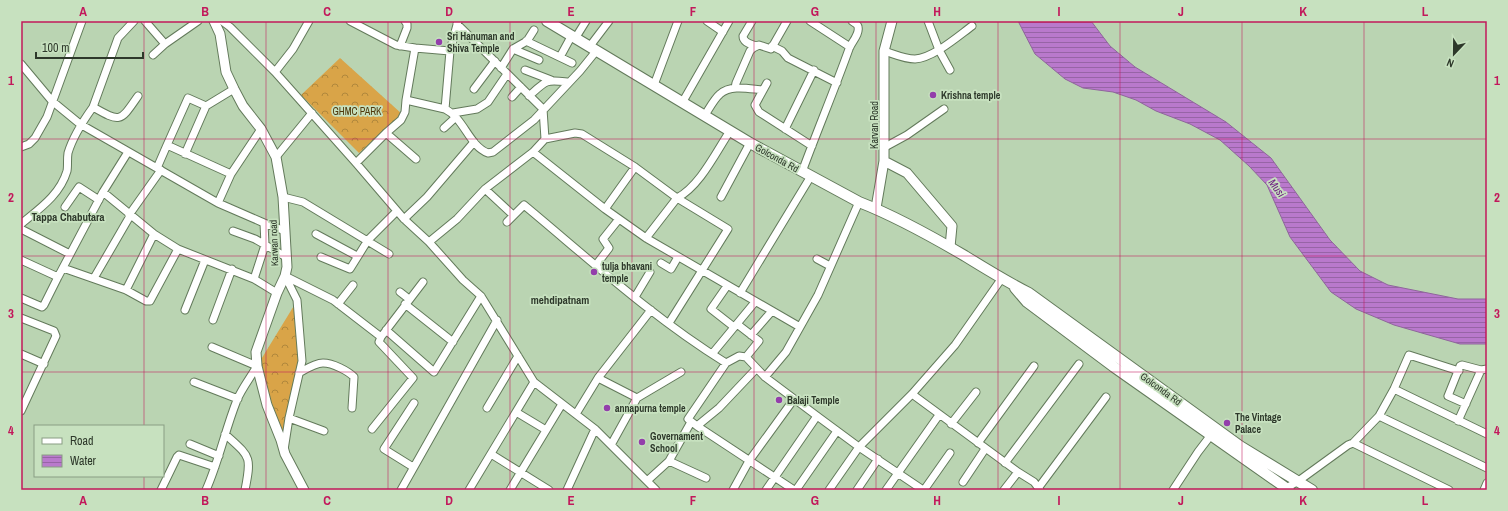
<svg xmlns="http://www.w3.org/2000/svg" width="1508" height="511" font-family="'Archivo Narrow',sans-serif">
<defs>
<pattern id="forest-crowns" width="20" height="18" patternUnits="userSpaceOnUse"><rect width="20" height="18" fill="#d9a448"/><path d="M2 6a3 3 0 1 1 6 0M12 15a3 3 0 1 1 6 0" fill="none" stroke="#b0873c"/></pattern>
<pattern id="water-rules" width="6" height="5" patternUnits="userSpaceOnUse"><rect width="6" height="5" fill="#b979cc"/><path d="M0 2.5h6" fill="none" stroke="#9764a6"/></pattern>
</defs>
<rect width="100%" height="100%" fill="#bad4b2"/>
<path fill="url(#forest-crowns)" d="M340 58 402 114 359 153 301 95Z
M295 304 299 378 281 440 257 366Z"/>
<path fill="url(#water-rules)" stroke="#8f669b" d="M1018 21H1091L1110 46 1135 67 1226 122 1271 158 1330 240 1360 271 1388 285 1458 299H1487V344H1460L1394 325 1356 309 1331 292 1290 237 1267 185 1249 166 1220 140 1190 124 1156 111 1136 100 1113 92 1083 88 1065 79 1035 54Z"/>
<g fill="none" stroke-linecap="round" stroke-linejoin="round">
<defs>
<path id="minor" d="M134 21 118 38 93 107C121 123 120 122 138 96
M145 21 165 44
M222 21 230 27 275 72 356 163 404 219 429 242 463 280 481 296 534 382 595 429 656 490
M350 21 396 45 415 48 450 51
M458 21 450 51 445 109C464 118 469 146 488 153L493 152 534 120 580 71 597 50
M707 21 723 32
M752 21 743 36C743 43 751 44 756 46
M810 21 850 47
M928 21 939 50 950 70
M457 24 543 109 545 139
M576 37 586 21
M526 41 572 63
M400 46 407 28V24L405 21
M590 46 609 21
M772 46 782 51 788 58 837 83
M415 48 406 100 445 109
M513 49 539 60
M884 51C894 54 904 59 915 59 933 58 957 37 972 26
M153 55 165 44 198 21
M560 57 572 35
M21 64 52 101 80 124 218 203 264 223 285 231
M501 68 513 49 527 41 534 30
M525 70 551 80
M275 72 293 49 309 21
M767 83 755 105 759 112 812 146
M654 85 678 21
M735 88 736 83 750 51 753 48 759 45 771 49 787 21
M474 89 495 61
M529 96C548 79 545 80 569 82
M512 97 521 87
M682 103 729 21
M453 113 477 109 488 102 507 74
M705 115C709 109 714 99 720 94 731 84 750 89 763 90
M444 128 456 117
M785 129 814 70
M386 133 416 159
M167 145 188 98 206 106 234 89
M21 147 29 144 35 138 47 117 82 21
M885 147 907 135 944 109
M533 152 605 209 646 238 800 327
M185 154 206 106
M276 157 312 113
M356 163 386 133 401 120 405 112 406 100
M157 168 167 145 231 174
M802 172C817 131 834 91 849 49 851 43 860 34 858 27 858 24 854 23 852 21
M485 189 513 215
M103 192 154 234 178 249 254 279 277 293
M283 197 303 202 389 254
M721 197 750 143
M218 203 231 174 261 129
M65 207 79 187 99 200
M605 209 635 167
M129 215 161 170
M404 219 427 197 474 142
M507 222 524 205C589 259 653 318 726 363L739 356 746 357
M21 224C39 209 60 195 67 171 68 166 67 159 68 153 73 136 83 121 93 107
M21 229 70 254
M233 231 255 239 286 257
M316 234 357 256
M646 238 677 198 728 229 669 323
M429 242 457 219 485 189 533 152 545 139 575 133 582 134 635 167 677 198C700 186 716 152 730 131
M321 257 350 269 368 240 397 211
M817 259 830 266
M21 260 58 277 103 192 128 152
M661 263 671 269 678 257
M596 265 609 248 603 239 619 219
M63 268 126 290 146 301H150L178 249
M285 276 333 300 381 337 423 282
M94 278 130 216
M254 279 265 245 264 223
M727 286 711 309 734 327
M126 290 154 234
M400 292 409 299
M740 293 811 176
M635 297 650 272
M21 298 42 307 44 305 58 277
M338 304 353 285
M405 304 453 342
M185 310 205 260
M21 318 54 331 56 336 21 411
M213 320 232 269
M737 324 759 341 746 357 765 377 817 416 859 447 923 490
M386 330 434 372 481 296
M751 335 772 311
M21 354 44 364
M712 354 755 302
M726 363 688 419 697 426 719 408 756 369
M299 373C306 369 315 363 323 363 333 363 348 371 354 377L352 408
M765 377 786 352 818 295 859 202
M598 378 637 398
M194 382 238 399
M1394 389 1487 434
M912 394 1018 472 1004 490
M1466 404 1448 396 1460 366 1462 365 1481 370
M487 408 518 356
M516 412 546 430
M576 414 598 378 651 310
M1379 416 1487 468
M289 418 324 431
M1458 421 1481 370 1487 369
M951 424 976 392
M697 426 794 490
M372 429 413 378 379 342 381 337
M225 434C250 457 252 455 245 490
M978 443 1034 366
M1353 443 1449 490
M190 444 219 456
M611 445 637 398 681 372
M284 450 289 418 302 361 297 300 285 276
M491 454 549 490
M669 461 706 478
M1005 463 1079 364
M413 467 384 449 414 403
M1018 472 1034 482 1040 490
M647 481 669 461 691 422
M963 482 985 449
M1039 487 1106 397
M1286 488 1297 482 1348 445 1353 443 1379 416 1394 389 1409 355 1459 371
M161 490 177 457 179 455 215 467
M206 490C219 461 225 430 237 400 242 388 251 377 257 366L212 347
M401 490 497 320
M469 490 534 382
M510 490 562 404
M567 490 595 429
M733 490 749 461 794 399
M766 490 817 416
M796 490 837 431
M829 490 859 447 912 394 955 345 1002 278
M857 490 878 459
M886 490 939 415
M924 490 950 453
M1173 490 1198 452 1211 435
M1484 490 1487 483"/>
<path id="tertiary" d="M214 21 220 34 226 72 234 89 243 106 261 129 276 157 283 197 287 267 285 276 277 293 256 352 257 366 267 405 281 440 285 454 304 490
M892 21 884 51V161L907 173 952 226 950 247
M876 208 884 161"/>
<path id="secondary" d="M547 21 750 143 859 202C895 216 931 236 965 256 986 269 1007 282 1029 293L1240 446 1312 490
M1015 288 1027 302 1114 367 1289 490"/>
</defs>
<use href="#minor" stroke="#637a5b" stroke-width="9"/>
<use href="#tertiary" stroke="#637a5b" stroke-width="11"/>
<use href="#secondary" stroke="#637a5b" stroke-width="12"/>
<use href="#minor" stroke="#fff" stroke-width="7"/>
<use href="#tertiary" stroke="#fff" stroke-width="9"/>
<use href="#secondary" stroke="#fff" stroke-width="10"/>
</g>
<path fill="none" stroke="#c2185b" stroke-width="1" stroke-opacity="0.55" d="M144 21V426M266 21V490M388 21V490M510 21V490M632 21V490M754 21V490M876 21V490M998 21V490M1120 21V490M1242 21V490M1364 21V490M21 139H1487M21 256H1487M21 372H1487M144 476V490"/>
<g fill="#933eab" stroke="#c7e1bf" stroke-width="1.5">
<circle cx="439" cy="42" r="4"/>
<circle cx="933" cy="95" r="4"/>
<circle cx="594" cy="272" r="4"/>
<circle cx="779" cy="400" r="4"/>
<circle cx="607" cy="408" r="4"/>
<circle cx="1227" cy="423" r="4"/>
<circle cx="642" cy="442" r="4"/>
</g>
<g text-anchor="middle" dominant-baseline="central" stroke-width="3.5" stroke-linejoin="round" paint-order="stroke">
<g font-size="10" font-weight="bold" fill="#2d382a" stroke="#c7e1bf" text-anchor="start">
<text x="447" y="36">Sri Hanuman and<tspan x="447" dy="12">Shiva Temple</tspan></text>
<text x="941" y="95">Krishna temple</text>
<text x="602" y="266">tulja bhavani<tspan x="602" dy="12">temple</tspan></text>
<text x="787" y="400">Balaji Temple</text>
<text x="615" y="408">annapurna temple</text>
<text x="1235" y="417">The Vintage<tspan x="1235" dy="12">Palace</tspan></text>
<text x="650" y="436">Governament<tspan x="650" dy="12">School</tspan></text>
</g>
<g font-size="10" fill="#50380c" stroke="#c7e1bf">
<text x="357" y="111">GHMC PARK</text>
</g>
<g font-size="10" fill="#2d382a" stroke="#c7e1bf">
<text transform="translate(874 125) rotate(-90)">Karvan Road</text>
<text transform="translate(777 158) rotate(29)">Golconda Rd</text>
<text transform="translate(274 243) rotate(-92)">Karwan road</text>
<text transform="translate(1161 389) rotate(36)">Golconda Rd</text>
</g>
<g font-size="11" font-style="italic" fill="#6d1d82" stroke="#c7e1bf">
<text transform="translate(1277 188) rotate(54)">Musi</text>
</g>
<g font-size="11" font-weight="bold" fill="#2d382a" stroke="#c7e1bf">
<text x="68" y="217">Tappa Chabutara</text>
<text x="560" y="300">mehdipatnam</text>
</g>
</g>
<rect width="1508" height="511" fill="none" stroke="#c7e1bf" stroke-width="44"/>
<rect x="34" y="425" width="130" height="52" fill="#c7e1bf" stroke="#899d83"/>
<rect x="42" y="438" width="20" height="6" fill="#ffffff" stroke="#899d83"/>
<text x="70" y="445" font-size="12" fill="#2d382a">Road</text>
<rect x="42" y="455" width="20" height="12" fill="url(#water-rules)" stroke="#899d83"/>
<text x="70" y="465" font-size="12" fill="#2d382a">Water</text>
<g transform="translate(1454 54) rotate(202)" stroke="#c7e1bf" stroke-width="3" paint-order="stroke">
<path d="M0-3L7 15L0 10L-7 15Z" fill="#2d382a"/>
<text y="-6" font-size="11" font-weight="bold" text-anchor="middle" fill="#2d382a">N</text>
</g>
<path d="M36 52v6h107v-6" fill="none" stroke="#2d382a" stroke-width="2"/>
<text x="42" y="52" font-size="12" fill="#2d382a" stroke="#c7e1bf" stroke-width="3" paint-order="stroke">100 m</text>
<rect x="22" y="22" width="1464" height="467" fill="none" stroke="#c2185b" stroke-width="1.5"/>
<g font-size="13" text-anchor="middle" font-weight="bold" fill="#c2185b">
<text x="83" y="16">A</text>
<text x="205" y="16">B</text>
<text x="327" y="16">C</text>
<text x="449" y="16">D</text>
<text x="571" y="16">E</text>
<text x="693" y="16">F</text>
<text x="815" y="16">G</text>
<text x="937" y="16">H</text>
<text x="1059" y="16">I</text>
<text x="1181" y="16">J</text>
<text x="1303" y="16">K</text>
<text x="1425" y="16">L</text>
<text x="11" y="85">1</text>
<text x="1497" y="85">1</text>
<text x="11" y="202">2</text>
<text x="1497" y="202">2</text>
<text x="11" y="318">3</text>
<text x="1497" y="318">3</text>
<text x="11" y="435">4</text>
<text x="1497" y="435">4</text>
<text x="83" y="505">A</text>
<text x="205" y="505">B</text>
<text x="327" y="505">C</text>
<text x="449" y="505">D</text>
<text x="571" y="505">E</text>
<text x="693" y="505">F</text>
<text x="815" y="505">G</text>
<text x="937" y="505">H</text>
<text x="1059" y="505">I</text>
<text x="1181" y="505">J</text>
<text x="1303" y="505">K</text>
<text x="1425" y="505">L</text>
</g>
</svg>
